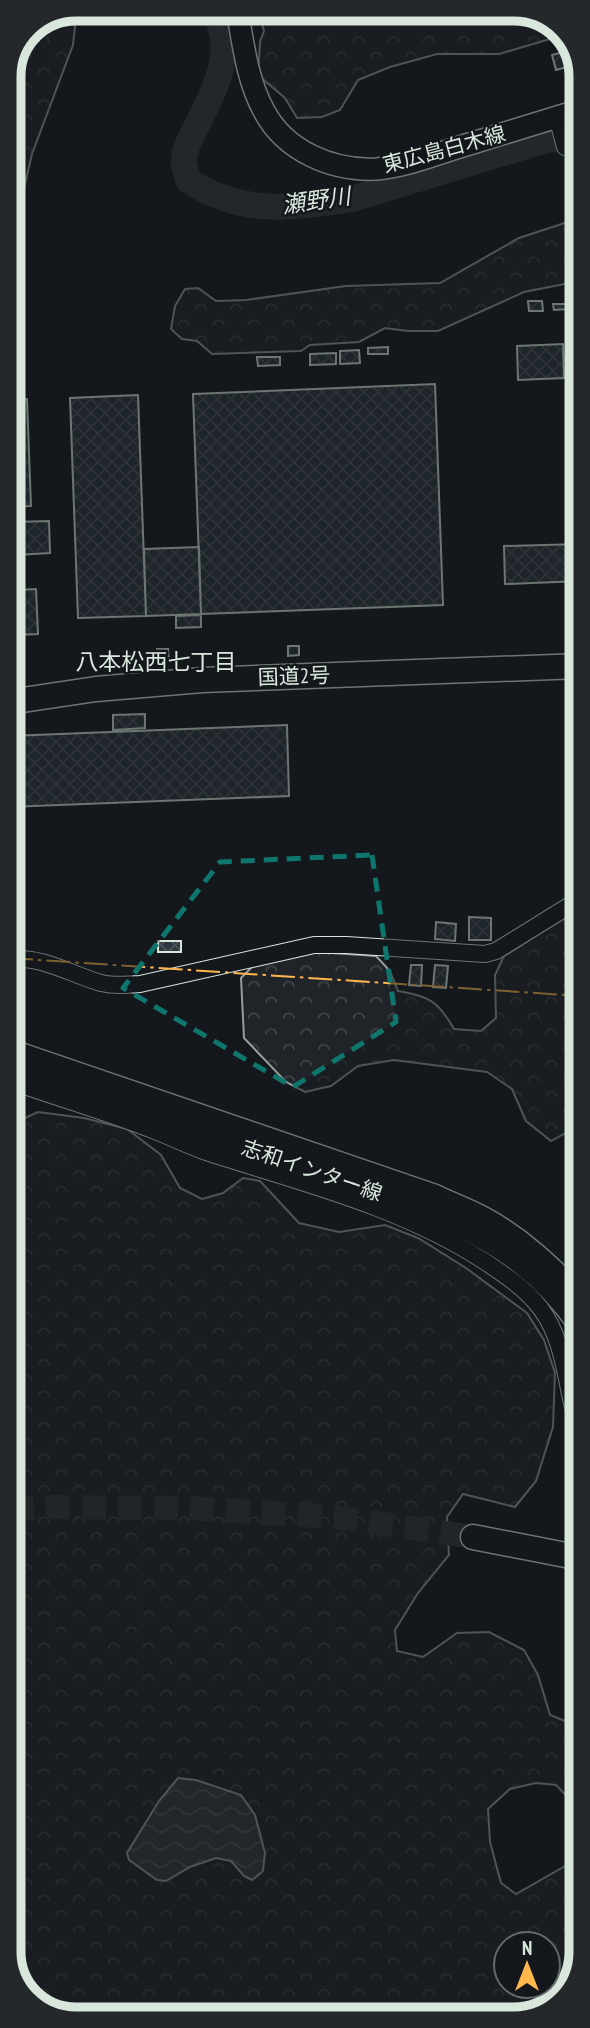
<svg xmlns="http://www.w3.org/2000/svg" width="590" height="2028" font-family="'PT Sans Narrow','Noto Sans JP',sans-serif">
<defs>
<pattern id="forest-crowns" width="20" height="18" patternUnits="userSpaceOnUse" patternTransform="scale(1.75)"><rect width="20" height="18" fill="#202428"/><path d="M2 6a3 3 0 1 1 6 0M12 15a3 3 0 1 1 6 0" fill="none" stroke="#404447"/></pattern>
<pattern id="water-waves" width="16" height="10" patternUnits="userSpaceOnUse" patternTransform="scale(1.75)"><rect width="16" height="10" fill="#363b3e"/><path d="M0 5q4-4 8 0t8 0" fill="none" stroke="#525759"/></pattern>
<pattern id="building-cross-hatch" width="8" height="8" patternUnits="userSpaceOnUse" patternTransform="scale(1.75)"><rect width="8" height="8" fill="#2c363c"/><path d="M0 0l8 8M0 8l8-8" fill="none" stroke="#4a5358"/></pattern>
</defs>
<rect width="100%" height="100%" fill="#14181c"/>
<path fill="url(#forest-crowns)" stroke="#939e99" stroke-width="2" fill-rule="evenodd" d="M77 9 73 45 32 154 13 236 9 279V72L29 28Z
M258 9H523L559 26 564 35 499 54H437L390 67 358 80 340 110 322 117 297 118 285 98 258 75 260 42 264 31Z
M580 218V281L524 292 438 331H408L385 328 359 342 310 345 301 351 212 354 197 341 182 339 171 329 175 306 185 289 198 288 216 301 246 300 346 286 440 283 519 238Z
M580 908 581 1098 569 1131 551 1141 526 1121 512 1089 487 1072 394 1060 358 1066 331 1086 305 1092 286 1082 244 1038 241 978 252 967 317 952 376 956 390 971 398 991C429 996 438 1001 454 1029L481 1031 496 1018 495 975 504 956Z
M38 1112 84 1118 127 1129 161 1155 180 1188 202 1199 223 1193 243 1178 260 1181 299 1223 339 1232 385 1225 418 1238 466 1268 527 1313 544 1340 555 1373 553 1427 536 1481 515 1507 463 1494 447 1517 449 1555 418 1593 395 1630 397 1651 423 1657 457 1633 489 1632 524 1650 538 1675 550 1715 575 1725 581 1744V1811L556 1785 536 1783 510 1789 488 1809 490 1842 501 1883 516 1894 581 1857V1953L565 1996 528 2018 67 2019 31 2002 10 1966V1125ZM506 1944H548V1986H506Z"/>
<path fill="url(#water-waves)" stroke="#939e99" stroke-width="2" d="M178 1778 196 1780 241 1795 255 1815 265 1853 263 1871 252 1880 244 1876 231 1861 216 1858 190 1867 166 1881 157 1880 129 1860 127 1853 159 1801Z"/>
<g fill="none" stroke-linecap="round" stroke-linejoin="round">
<path stroke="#363b3e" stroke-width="26" d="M213 9C236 49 217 85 198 123 192 136 183 149 184 164 185 169 187 175 188 180 240 216 294 208 352 199L546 140 569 137 580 141"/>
</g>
<path fill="url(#building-cross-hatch)" stroke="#d8e6dc" stroke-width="2" d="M563 52 567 67 556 70 552 55Z
M528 301H542L543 311H529Z
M553 304H568V309L554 310Z
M563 344 564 378 518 380 517 346Z
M388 347V354H368V348Z
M359 350 360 363 340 364V351Z
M336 353V364L310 365V354Z
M257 357H280V365L258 366Z
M435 384 443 605 201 614 193 394Z
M138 395 146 616 78 618 70 398Z
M27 399 31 506 12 507 9 400Z
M575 461H580V518H577Z
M49 521 50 553 16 555 14 522Z
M580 544V581L505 584 504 546Z
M199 547 201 614 146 616 144 549Z
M36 589 38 634 16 635 15 590Z
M201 615V627L176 628V616Z
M288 646H299V655L288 656Z
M157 649H168L169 661H157Z
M145 714V728L113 730V715Z
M287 725 289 796 9 807V736Z
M469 917 491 918V940H469Z
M436 922 456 924 455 941 435 939Z
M158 941H181V952H158Z
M411 965H422L421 986 409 985Z
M435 965 448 966 446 988 433 987Z"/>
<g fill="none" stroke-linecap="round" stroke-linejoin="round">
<path stroke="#313739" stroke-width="24" stroke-dasharray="24 12" stroke-linecap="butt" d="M10 1510 46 1507 189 1508 334 1517 473 1537"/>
<defs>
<path id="minor" d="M557 117 565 147 580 153
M9 959C43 956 70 974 101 983 114 986 127 985 140 984L314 945H346L485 954 496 951 580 899
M10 1081C58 1098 107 1112 155 1131 173 1138 191 1147 209 1153 302 1183 401 1207 484 1261 505 1275 526 1289 541 1309 568 1346 565 1393 581 1434"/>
<path id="major" d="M237 9C243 43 247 80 264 111 285 151 332 171 376 169 402 167 428 157 453 149 495 136 538 123 580 110
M10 1050 434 1195C450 1203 468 1209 484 1218 521 1238 552 1267 581 1298
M10 1066 422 1208C489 1238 539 1266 581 1328"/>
<path id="highway" d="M9 702 96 689 202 680 580 666
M473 1537 581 1558"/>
</defs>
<use href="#minor" stroke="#d8e6dc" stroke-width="18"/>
<use href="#major" stroke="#d8e6dc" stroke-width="24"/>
<use href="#highway" stroke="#d8e6dc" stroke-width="27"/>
<use href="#minor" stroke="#14181c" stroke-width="16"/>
<use href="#major" stroke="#14181c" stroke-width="21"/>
<use href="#highway" stroke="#14181c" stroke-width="24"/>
<path stroke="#ffb74d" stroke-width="2" stroke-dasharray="24 5 3.5 5" stroke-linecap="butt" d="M9 958 581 996"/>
</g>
<path d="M0 0H590V2028H0ZM372 855 396 1022 293 1087 123 988 220 862Z" fill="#14181c" fill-opacity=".55" fill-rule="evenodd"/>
<path fill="none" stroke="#0f766e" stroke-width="5" stroke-dasharray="14 9" stroke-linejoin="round" d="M372 855 396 1022 293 1087 123 988 220 862Z"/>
<g text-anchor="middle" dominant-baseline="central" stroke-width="5" stroke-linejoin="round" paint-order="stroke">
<g font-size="21" fill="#d8e6dc" stroke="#14181c">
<text transform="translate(444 149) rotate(-15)">東広島白木線</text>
<text transform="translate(294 676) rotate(-2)">国道2号</text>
<text transform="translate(312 1170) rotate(19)">志和インター線</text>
</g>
<g font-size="23" font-style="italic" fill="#d8e6dc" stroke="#14181c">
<text transform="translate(316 200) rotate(-8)">瀬野川</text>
</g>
<g font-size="23" fill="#d8e6dc" stroke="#14181c">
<text x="156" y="661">八本松西七丁目</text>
</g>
</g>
<path d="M0 0H590V2028H0ZM76 21H514A55 55 0 0 1 569 76V1952A55 55 0 0 1 514 2007H76A55 55 0 0 1 21 1952V76A55 55 0 0 1 76 21Z" fill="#24282b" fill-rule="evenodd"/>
<path fill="none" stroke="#d8e6dc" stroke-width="9" d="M76 21H514A55 55 0 0 1 569 76V1952A55 55 0 0 1 514 2007H76A55 55 0 0 1 21 1952V76A55 55 0 0 1 76 21Z"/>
<g transform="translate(527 1965)"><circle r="33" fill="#14181c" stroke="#626a69" stroke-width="2"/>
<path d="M0-5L12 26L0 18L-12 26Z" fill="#ffb74d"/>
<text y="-10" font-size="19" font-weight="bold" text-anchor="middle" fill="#d8e6dc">N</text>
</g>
</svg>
